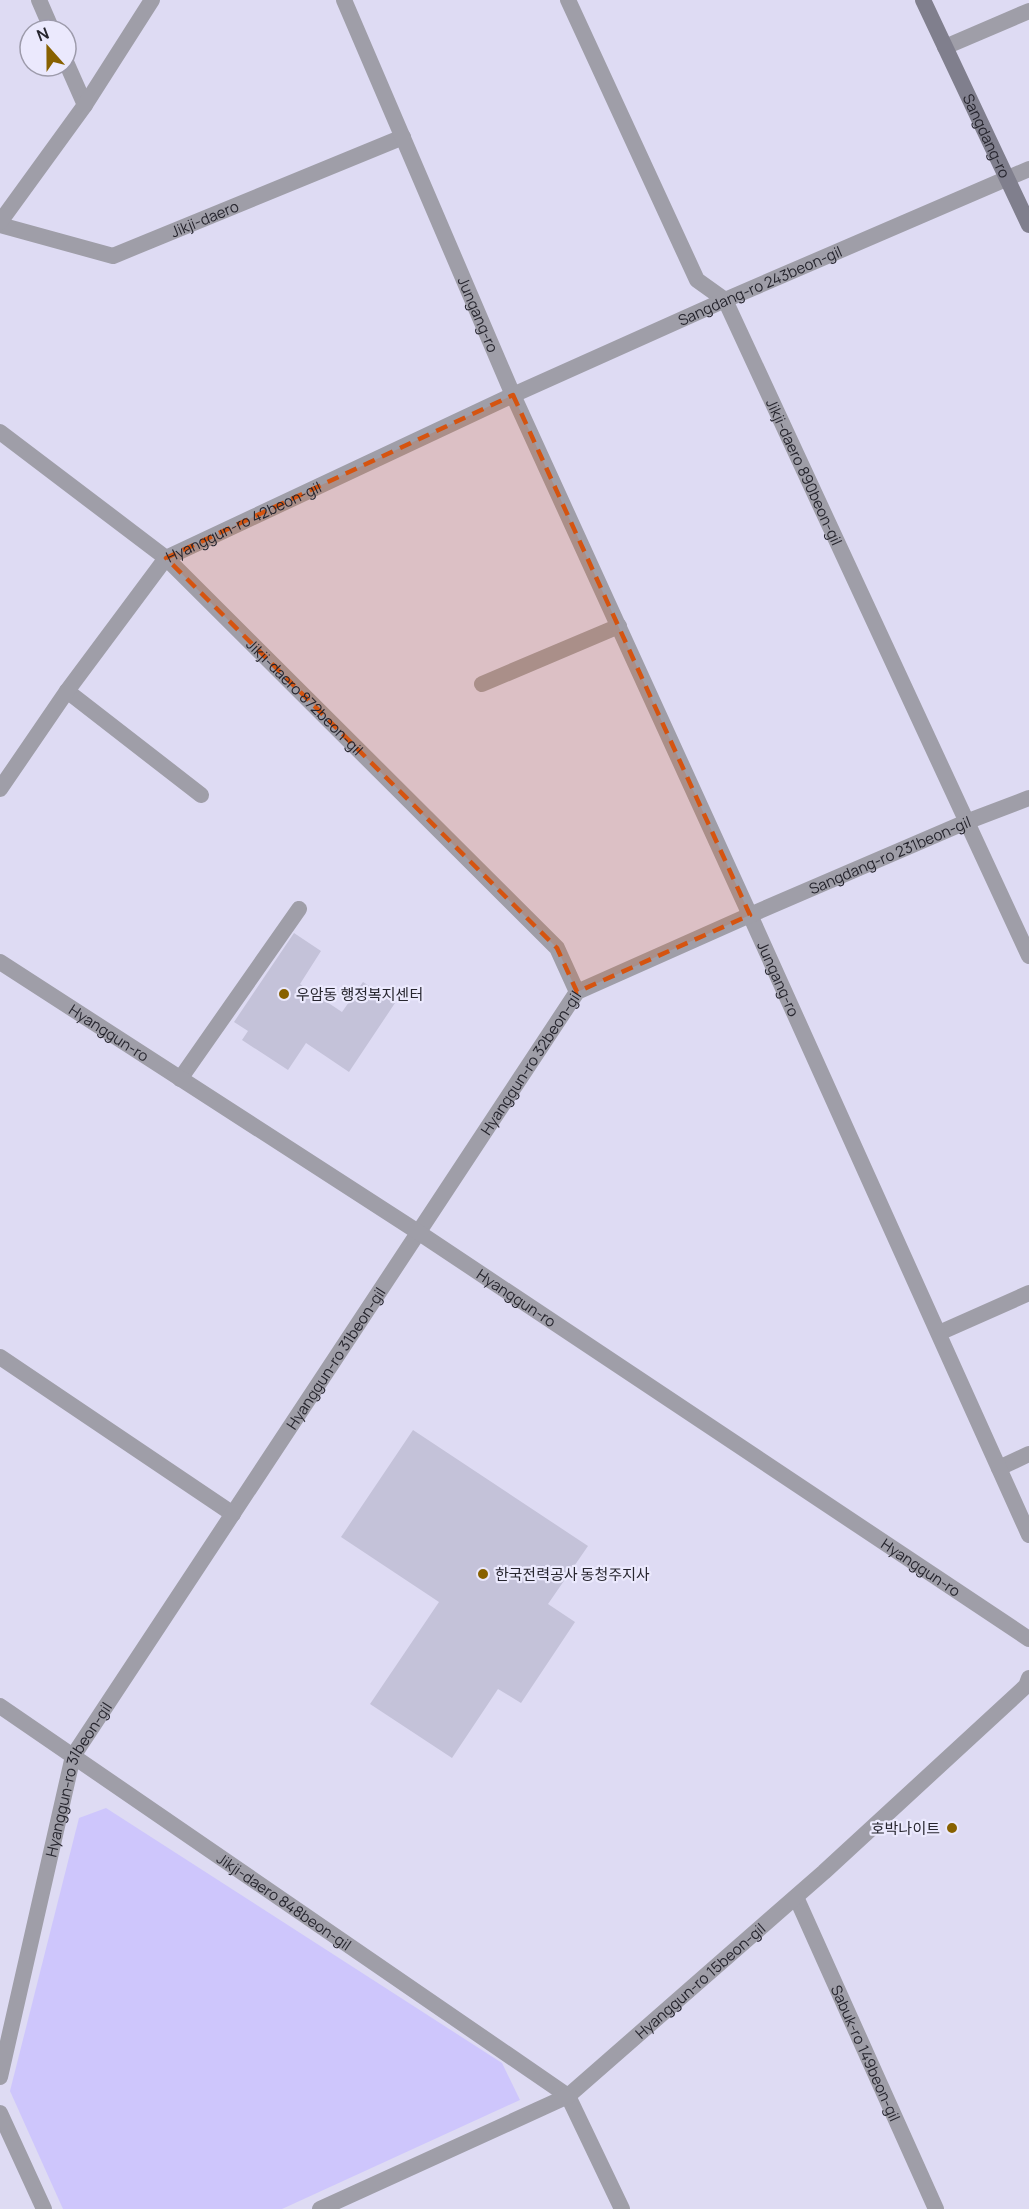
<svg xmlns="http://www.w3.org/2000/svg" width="1029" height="2209" font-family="Manrope,'Noto Sans KR',sans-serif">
<rect width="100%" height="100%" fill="#dedbf3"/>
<path fill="#cec6fc" d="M106 1808 502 2063 520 2100 282 2209H63L10 2091 79 1818Z"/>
<path fill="#c4c2d9" d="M294 933 321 951 300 984 342 1012 363 982 395 1003 349 1072 306 1043 288 1070 242 1040 248 1031 234 1022Z
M413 1430 588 1546 548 1604 575 1622 521 1703 498 1689 452 1758 370 1704 439 1602 341 1537Z"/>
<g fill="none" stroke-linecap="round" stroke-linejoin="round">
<g stroke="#9f9ea8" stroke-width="16">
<path id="s1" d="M0 225 113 256 403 137"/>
<path d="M482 684 619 626"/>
<path d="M67 691 201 795"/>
<path d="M180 1079 299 909"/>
<path d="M939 1333 1029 1293"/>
<path d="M999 1468 1029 1454"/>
</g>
<g stroke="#9f9ea8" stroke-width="16">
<path d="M39 0 52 30"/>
<path id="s2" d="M344 0 513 395 750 915 1029 1535"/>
<path id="s3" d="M568 0 697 280 725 300 1029 956"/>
<path d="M945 47 1029 11"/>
<path d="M66 62 85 105"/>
<path id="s4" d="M0 432 166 558 557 948 577 992"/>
<path id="s5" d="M0 789 67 691 166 558 513 395 725 300 1029 169"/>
<path d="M0 1357 233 1514"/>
<path id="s6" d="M0 1706 568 2096 622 2209"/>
<path id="s7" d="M796 1897 936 2209"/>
<path id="s8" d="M0 2077 73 1756 577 992 750 915 966 822 1029 798"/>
<path d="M0 2113 44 2209"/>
<path id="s9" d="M320 2209 568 2096 824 1872 1026 1686 1029 1678"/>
</g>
<g stroke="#9f9ea8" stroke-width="16">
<path d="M0 222 85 105 152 0"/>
<path id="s10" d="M0 962 418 1232 1029 1639"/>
</g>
<path stroke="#807f8d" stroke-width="16" id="s11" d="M923 0 1029 225"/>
</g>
<path fill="#d55410" fill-opacity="0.2" stroke="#d55410" stroke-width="4.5" stroke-dasharray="12 8" stroke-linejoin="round" d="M513 395 750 915 577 992 557 948 166 558Z"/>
<g fill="#886100" stroke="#ebe9fd" stroke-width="2">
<circle cx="284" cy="994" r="6"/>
<circle cx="483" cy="1574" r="6"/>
<circle cx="952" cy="1828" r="6"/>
</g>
<g text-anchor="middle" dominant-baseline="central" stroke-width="4.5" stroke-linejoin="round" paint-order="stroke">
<g font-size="15" fill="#27262f" stroke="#ebe9fd">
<text stroke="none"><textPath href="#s11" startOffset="150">Sangdang-ro</textPath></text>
<text stroke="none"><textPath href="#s1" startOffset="216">Jikji-daero</textPath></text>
<text stroke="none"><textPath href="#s5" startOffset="938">Sangdang-ro 243beon-gil</textPath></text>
<text stroke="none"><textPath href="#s2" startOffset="342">Jungang-ro</textPath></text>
<text stroke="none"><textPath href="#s3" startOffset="532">Jikji-daero 890beon-gil</textPath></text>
<text stroke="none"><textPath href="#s5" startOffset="370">Hyanggun-ro 42beon-gil</textPath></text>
<text stroke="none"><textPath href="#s4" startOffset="405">Jikji-daero 872beon-gil</textPath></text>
<text stroke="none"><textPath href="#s8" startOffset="1586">Sangdang-ro 231beon-gil</textPath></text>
<text stroke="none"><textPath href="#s2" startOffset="1071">Jungang-ro</textPath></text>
<text stroke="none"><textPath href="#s10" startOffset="130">Hyanggun-ro</textPath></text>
<text stroke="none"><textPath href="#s8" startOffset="1160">Hyanggun-ro 32beon-gil</textPath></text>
<text stroke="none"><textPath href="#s10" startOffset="616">Hyanggun-ro</textPath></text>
<text stroke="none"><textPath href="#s8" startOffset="806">Hyanggun-ro 31beon-gil</textPath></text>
<text stroke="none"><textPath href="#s10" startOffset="1102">Hyanggun-ro</textPath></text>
<text stroke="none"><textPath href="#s8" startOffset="309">Hyanggun-ro 31beon-gil</textPath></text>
<text stroke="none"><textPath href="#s6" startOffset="345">Jikji-daero 848beon-gil</textPath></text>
<text stroke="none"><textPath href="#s9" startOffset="448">Hyanggun-ro 15beon-gil</textPath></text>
<text stroke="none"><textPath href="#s7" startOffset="171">Sabuk-ro 149beon-gil</textPath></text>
</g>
<g font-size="15" fill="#27262f" stroke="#ebe9fd" text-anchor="start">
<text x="296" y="994">우암동 행정복지센터</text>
<text x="495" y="1574">한국전력공사 동청주지사</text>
<text x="940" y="1828" text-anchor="end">호박나이트</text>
</g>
</g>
<g transform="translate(48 48) rotate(339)"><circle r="28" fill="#ebe9fd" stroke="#9d9bab" stroke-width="1.5"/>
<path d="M0-4.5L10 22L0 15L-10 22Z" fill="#886100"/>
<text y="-9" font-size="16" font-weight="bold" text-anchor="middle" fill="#27262f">N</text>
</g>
</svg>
